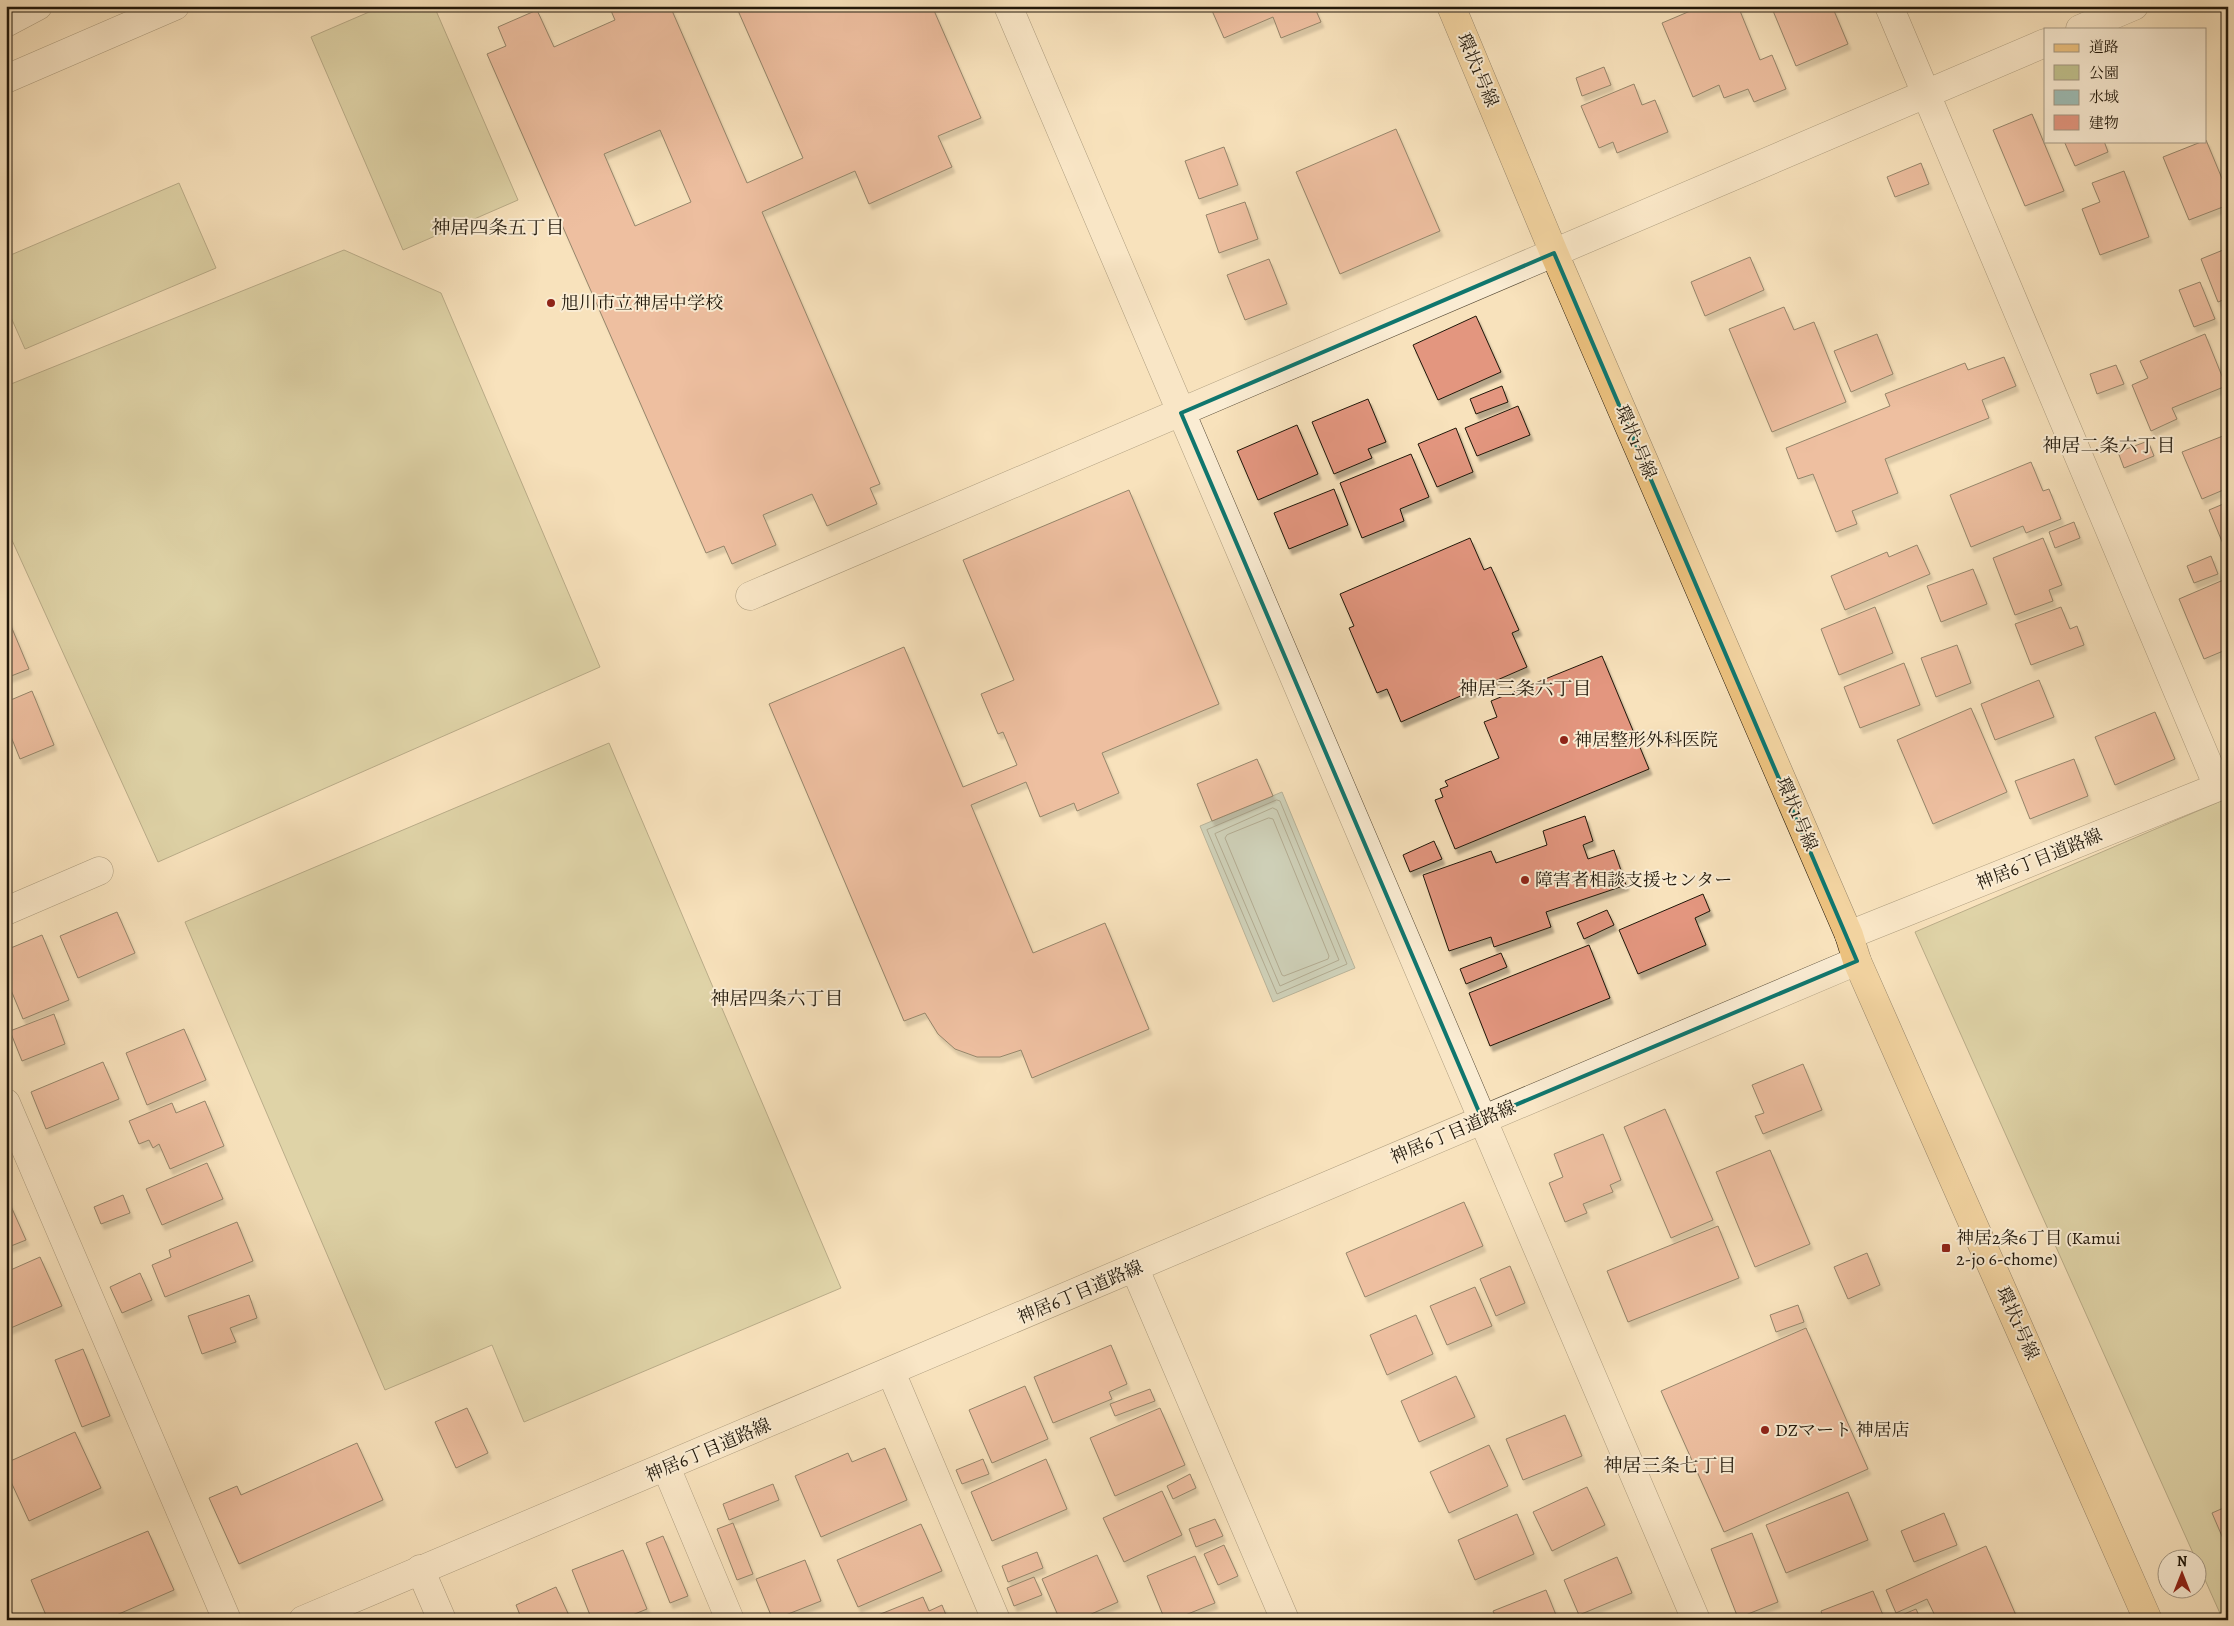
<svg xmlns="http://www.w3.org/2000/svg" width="2234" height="1626" font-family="Alegreya,'Noto Serif JP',serif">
<defs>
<filter id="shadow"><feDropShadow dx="3" dy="5.5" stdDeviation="1" flood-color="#0004"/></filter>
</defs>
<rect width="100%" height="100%" fill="#f8e2bc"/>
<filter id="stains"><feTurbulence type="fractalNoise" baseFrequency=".004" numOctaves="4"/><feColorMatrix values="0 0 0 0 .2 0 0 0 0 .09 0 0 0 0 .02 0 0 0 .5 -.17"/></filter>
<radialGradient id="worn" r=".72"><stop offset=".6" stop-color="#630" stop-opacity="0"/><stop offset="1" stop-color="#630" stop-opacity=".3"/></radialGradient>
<path fill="#c1c28e" stroke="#706c4c" d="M383 6H434L518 200 403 250 311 37Z
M179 183 216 268 25 349 6 306V257Z
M344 250 441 293 600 667 158 862 6 527V386Z
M609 743 841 1288 524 1422 492 1345 385 1390 185 922Z
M2228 798V1620H2223L1915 932Z"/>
<path fill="#9ebdb5" stroke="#6c7b71" d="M1282 792 1355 968 1273 1002 1200 826Z"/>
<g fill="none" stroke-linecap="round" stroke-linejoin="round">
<path stroke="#5f6a60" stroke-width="1" d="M1277 800 1280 801 1347 964 1277 994 1207 830Z
M1273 808 1277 810 1339 960 1280 986 1215 834Z
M1269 818 1273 819 1329 956 1328 959 1284 976 1282 975 1225 838 1227 835Z"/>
</g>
<path fill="#e3967f" stroke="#20170a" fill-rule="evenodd" filter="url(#shadow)" d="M609 6H670L747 183 803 158 736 6H932L981 118 938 136 952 167 869 204 855 171 762 212 880 484 870 488 877 504 827 526 812 494 763 515 776 545 732 564 724 546 706 553 487 54 506 46 498 27 537 10 554 47 615 20ZM660 130 691 202 635 226 604 154Z
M1210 6H1314L1321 22 1281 38 1273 17 1224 38Z
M1702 6H1738L1760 60 1772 55 1786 89 1754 102 1748 89 1724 98 1719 85 1693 97 1662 23Z
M1771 6H1832L1848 44 1796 66Z
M1604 67 1611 85 1582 96 1576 78Z
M1634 84 1642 105 1655 100 1668 132 1617 153 1613 142 1599 148 1581 106Z
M2032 114 2064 191 2025 206 1993 130Z
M1396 129 1440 231 1340 274 1296 172Z
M2206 140 2228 193V205L2189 220 2163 157Z
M2064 141H2104L2108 152 2075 166Z
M1224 147 1238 185 1199 199 1185 161Z
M1921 163 1929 184 1895 197 1887 177Z
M2124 171 2149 237 2100 255 2082 209 2100 202 2092 183Z
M1245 202 1258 239 1219 253 1206 215Z
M2228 248V298L2218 302 2201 259Z
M1750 257 1764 290 1705 316 1691 282Z
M1269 259 1287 304 1245 320 1227 275Z
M2200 282 2215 319 2194 327 2179 290Z
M1784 307 1794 330 1814 322 1846 402 1772 432 1729 329Z
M1476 316 1501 372 1438 400 1413 345Z
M1877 334 1893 374 1851 392 1834 351Z
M2205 334 2226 386 2172 408 2177 419 2151 431 2132 385 2148 378 2140 361Z
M2004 357 2016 386 1982 400 1989 418 1885 459 1898 493 1852 511 1857 524 1836 532 1813 474 1798 479 1786 448 1890 406 1885 394 1965 363 1968 370Z
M2116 365 2124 384 2097 394 2090 374Z
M1502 386 1508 402 1476 414 1470 399Z
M1368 399 1386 442 1368 449 1372 458 1334 474 1312 422Z
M1518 406 1530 435 1477 456 1465 428Z
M1297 425 1318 474 1258 500 1237 451Z
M1456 428 1473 472 1437 487 1418 444Z
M2228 434V488L2202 499 2182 452Z
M2148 441 2154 456 2124 468 2118 452Z
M1411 454 1429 497 1400 509 1404 521 1362 538 1340 483Z
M2031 462 2043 491 2049 489 2061 519 2026 533 2023 526 1971 547 1950 495Z
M1334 489 1348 525 1289 549 1274 513Z
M1129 490 1219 704 1102 753 1119 793 1077 811 1074 803 1040 817 1026 782 971 805 1033 953 1105 923 1149 1029 1032 1078 1021 1050 1000 1057H977L955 1049 938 1034 925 1013 904 1021 769 704 904 647 963 787 1017 765 1003 732 998 734 981 694 1014 680 963 560Z
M2228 502V556L2209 510Z
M2074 522 2080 538 2055 548 2049 532Z
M1470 538 1484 570 1491 567 1519 630 1512 633 1527 667 1401 722 1387 689 1377 693 1349 628 1354 626 1340 594Z
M2043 538 2062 585 2049 590 2053 601 2015 615 1993 558Z
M1917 545 1930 574 1845 610 1831 576 1887 552 1889 557Z
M2211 556 2218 574 2194 583 2187 566Z
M1973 569 1987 604 1941 622 1927 586Z
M2228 578V627L2225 628 2228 636V649L2204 659 2179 599Z
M1875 607 1893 653 1839 675 1821 629Z
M2061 607 2070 629 2077 626 2084 645 2031 665 2015 624Z
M6 614 29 669 6 678Z
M1957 645 1971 683 1936 697 1921 658Z
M1602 656 1649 769 1455 849 1435 800 1443 797 1440 789 1448 786 1445 781 1499 758 1484 722 1497 717 1491 701Z
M1904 663 1920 705 1860 728 1844 687Z
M2039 680 2054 717 1995 740 1981 704Z
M32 691 54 745 20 759 6 724V702Z
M1971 708 2007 792 1933 824 1897 740Z
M2155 712 2175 759 2115 785 2095 737Z
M1257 759 1273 796 1212 821 1197 784Z
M2074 759 2088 796 2030 819 2015 781Z
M1585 816 1593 841 1583 845 1588 859 1614 850 1626 885 1546 912 1551 927 1494 947 1491 937 1449 951 1423 875 1491 851 1496 863 1547 845 1543 831Z
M1434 841 1442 859 1410 872 1403 855Z
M1703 894 1710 911 1695 918 1706 945 1638 974 1619 930Z
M1607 910 1614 925 1584 939 1577 923Z
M117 912 135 953 78 978 60 936Z
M42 935 69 1000 23 1019 6 978V950Z
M1589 945 1610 998 1490 1046 1469 993Z
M1501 953 1507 967 1466 984 1460 969Z
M54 1014 65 1044 22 1061 10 1031Z
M184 1029 206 1080 147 1105 126 1053Z
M103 1062 119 1099 46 1129 31 1092Z
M1803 1064 1822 1110 1763 1134 1755 1116 1764 1113 1752 1085Z
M205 1101 224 1146 170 1169 159 1144 153 1148 149 1140 139 1144 129 1121 172 1103 176 1113Z
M1665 1109 1713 1220 1671 1238 1624 1127Z
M1603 1134 1621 1180 1610 1185 1613 1192 1583 1204 1587 1213 1565 1222 1549 1183 1563 1177 1554 1154Z
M1770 1150 1810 1244 1755 1267 1716 1172Z
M207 1163 223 1199 162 1225 146 1189Z
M6 1195 26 1240 6 1248Z
M123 1195 130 1213 101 1224 94 1207Z
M1464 1202 1483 1246 1365 1297 1346 1253Z
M237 1222 253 1261 165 1297 152 1265 171 1257 169 1250Z
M1718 1226 1739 1278 1628 1322 1607 1271Z
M1867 1253 1880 1285 1848 1299 1834 1267Z
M40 1257 62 1306 6 1330V1272Z
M1510 1266 1525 1303 1496 1316 1480 1279Z
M140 1273 152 1300 122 1313 110 1287Z
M1475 1287 1492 1326 1447 1345 1430 1306Z
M249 1295 257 1318 230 1328 236 1342 202 1354 188 1316Z
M1798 1305 1804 1322 1776 1332 1770 1315Z
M1416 1315 1433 1354 1387 1375 1370 1335Z
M1806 1328 1868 1469 1724 1532 1661 1391Z
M1111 1345 1127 1384 1109 1392 1112 1399 1053 1423 1034 1377Z
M83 1349 110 1416 82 1427 55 1360Z
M1456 1376 1475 1417 1419 1442 1401 1401Z
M1025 1386 1048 1439 992 1463 969 1410Z
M1150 1389 1155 1401 1115 1416 1110 1404Z
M467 1408 488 1453 456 1468 435 1422Z
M1160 1408 1185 1465 1115 1496 1090 1438Z
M1565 1415 1582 1456 1523 1480 1506 1439Z
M75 1432 101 1488 29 1521 6 1471V1463Z
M357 1443 383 1500 239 1564 209 1498 237 1486 241 1495Z
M1489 1445 1508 1486 1449 1513 1430 1472Z
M885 1448 907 1500 821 1537 795 1476 848 1453 852 1462Z
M983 1459 989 1474 962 1484 956 1470Z
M1046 1459 1067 1509 992 1541 971 1492Z
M1190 1474 1196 1488 1173 1499 1167 1486Z
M773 1484 779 1500 729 1520 723 1504Z
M1587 1487 1605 1525 1552 1551 1533 1512Z
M1162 1491 1182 1535 1124 1562 1103 1518Z
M1848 1492 1868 1540 1786 1573 1766 1525Z
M2228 1506V1550L2212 1513Z
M1944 1513 1957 1545 1914 1562 1901 1531Z
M1517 1514 1534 1554 1475 1580 1458 1540Z
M1215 1519 1223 1536 1196 1547 1189 1529Z
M733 1523 753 1574 737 1580 717 1529Z
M921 1524 942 1571 858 1607 837 1560Z
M148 1531 174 1590 105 1620H48L31 1580Z
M1752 1533 1778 1602 1738 1618 1711 1549Z
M663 1536 688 1596 670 1603 646 1543Z
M1224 1545 1238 1576 1218 1585 1204 1554Z
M1986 1546 2018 1620H1937L1927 1599 1896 1613 1886 1590Z
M623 1550 647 1609 620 1620H592L572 1570Z
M1037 1552 1043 1568 1008 1582 1002 1566Z
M1097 1555 1118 1602 1078 1620H1060L1042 1579Z
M1195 1556 1215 1603 1173 1620H1165L1147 1576Z
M1617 1557 1632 1593 1579 1615 1564 1580Z
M805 1560 821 1601 773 1620 756 1579Z
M1034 1577 1042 1595 1014 1606 1007 1588Z
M556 1587 571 1620H522L516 1605Z
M1546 1590 1558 1620H1497L1493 1611Z
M1873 1591 1885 1620H1824L1821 1611Z
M923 1597 929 1611 942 1605 948 1620H879L878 1615Z
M1916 1609 1921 1620H1896L1895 1618Z"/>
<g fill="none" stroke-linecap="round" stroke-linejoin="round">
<defs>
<path id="minor" d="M1008 6 1696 1620
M1889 6 2218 787
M6 23 38 6
M2080 29 2134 6
M6 79 175 6
M750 596 2045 43
M6 911 99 871
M1849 935 2228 783
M6 1103 227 1620
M1135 1269 1285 1620
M891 1372 996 1620
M666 1467 730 1620
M420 1569 442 1620
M303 1620 1857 961"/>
<path id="primary" d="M1451 6 1554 253 1849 935 1857 961 2148 1620"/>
</defs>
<use href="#minor" stroke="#564a36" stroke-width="29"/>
<use href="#primary" stroke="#20170a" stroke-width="29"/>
<use href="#minor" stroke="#faecd3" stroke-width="28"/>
<use href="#primary" stroke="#ecc17e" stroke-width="28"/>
</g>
<path d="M0 0H2234V1626H0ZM1554 253 1857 961 1482 1119 1181 413Z" fill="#f8e2bc" fill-opacity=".55" fill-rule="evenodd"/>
<path fill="none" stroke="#0f766e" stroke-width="4" stroke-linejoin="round" d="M1554 253 1857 961 1482 1119 1181 413Z"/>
<g fill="#8f2418" stroke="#faecd3" stroke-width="2">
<circle cx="551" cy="303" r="5"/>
<circle cx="1564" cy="740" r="5"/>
<circle cx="1525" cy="880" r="5"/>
<rect x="1941" y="1243" width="10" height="10" rx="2.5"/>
<circle cx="1765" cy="1430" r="5"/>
</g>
<g text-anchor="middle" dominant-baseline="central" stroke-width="4" stroke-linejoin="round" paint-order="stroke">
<g font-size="18" fill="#20170a" stroke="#faecd3">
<text transform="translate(1478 70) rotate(67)">環状1号線</text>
<text transform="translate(1636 442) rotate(67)">環状1号線</text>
<text transform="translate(1797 814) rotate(67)">環状1号線</text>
<text transform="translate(2039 859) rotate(-22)">神居6丁目道路線</text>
<text transform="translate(1453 1132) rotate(-23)">神居6丁目道路線</text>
<text transform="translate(1080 1292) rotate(-23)">神居6丁目道路線</text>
<text transform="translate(2018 1323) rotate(66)">環状1号線</text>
<text transform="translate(708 1450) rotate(-23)">神居6丁目道路線</text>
</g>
<g font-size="18" fill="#20170a" stroke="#faecd3" text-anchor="start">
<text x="561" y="303">旭川市立神居中学校</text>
<text x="1574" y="740">神居整形外科医院</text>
<text x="1535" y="880">障害者相談支援センター</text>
<text x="1956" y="1238">神居2条6丁目 (Kamui<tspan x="1956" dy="21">2-jo 6-chome)</tspan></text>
<text x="1775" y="1430">DZマート 神居店</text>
</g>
<g font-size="19" fill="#20170a" stroke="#faecd3">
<text x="498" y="228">神居四条五丁目</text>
<text x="2109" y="446">神居二条六丁目</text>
<text x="1525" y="689">神居三条六丁目</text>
<text x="777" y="999">神居四条六丁目</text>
<text x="1670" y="1466">神居三条七丁目</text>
</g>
</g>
<rect width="2234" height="1626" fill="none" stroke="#f8e2bc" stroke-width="25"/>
<rect x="8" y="8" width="2219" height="1611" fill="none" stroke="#20170a" stroke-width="2.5"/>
<rect x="12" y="12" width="2209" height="1601" fill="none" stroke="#20170a"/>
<rect x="2044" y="28" width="162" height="115" fill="#faecd3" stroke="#a39783"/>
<rect x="2054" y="44" width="25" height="8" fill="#ecc17e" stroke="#a39783"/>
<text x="2089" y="52" font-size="15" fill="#20170a">道路</text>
<rect x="2054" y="65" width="25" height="15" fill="#c1c28e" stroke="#a39783"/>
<text x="2089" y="78" font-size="15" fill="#20170a">公園</text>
<rect x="2054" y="90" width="25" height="15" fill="#9ebdb5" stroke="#a39783"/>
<text x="2089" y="102" font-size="15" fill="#20170a">水域</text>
<rect x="2054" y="115" width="25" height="15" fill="#e3967f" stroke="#a39783"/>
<text x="2089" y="128" font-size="15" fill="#20170a">建物</text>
<g transform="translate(2182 1574)"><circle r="24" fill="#faecd3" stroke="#a39783"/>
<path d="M0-4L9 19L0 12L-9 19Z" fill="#8f2418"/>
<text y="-8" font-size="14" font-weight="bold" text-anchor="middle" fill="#20170a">N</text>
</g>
<rect width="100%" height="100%" filter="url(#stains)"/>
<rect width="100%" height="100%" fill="url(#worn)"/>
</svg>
